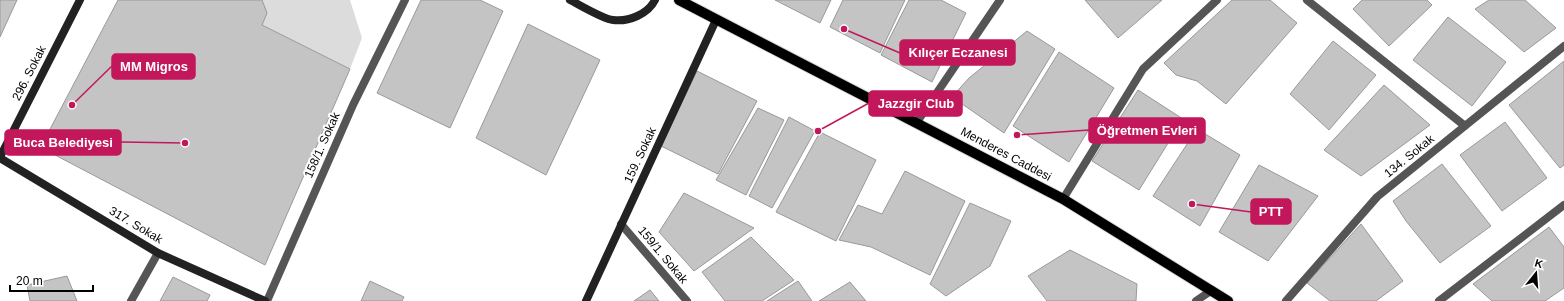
<svg xmlns="http://www.w3.org/2000/svg" width="1564" height="301" font-family="Helvetica,sans-serif">
<rect width="100%" height="100%" fill="#fff"/>
<path fill="#dcdcdc" d="M262 0H350L362 38 350 69 262 25Z"/>
<path fill="#c4c4c4" stroke="#999" d="M0 0H17L0 37Z
M118 0H262L267 13 262 25 350 69 265 265 55 155 49 131Z
M421 0H480L503 11 450 128 377 93Z
M775 0H831L820 23Z
M843 0H905L880 53 830 27Z
M909 0H941L966 13 932 82 881 55Z
M1085 0H1162L1118 38Z
M1232 0H1270L1297 23 1226 104 1197 81 1176 75 1164 63Z
M1362 0H1427L1432 5 1389 46 1353 9Z
M1489 0H1525L1556 28 1524 52 1475 9Z
M1448 17 1506 62 1472 106 1413 60Z
M528 24 600 60 546 175 476 138Z
M1027 31 1055 49 1004 133 952 97 969 78Z
M1333 41 1376 75 1329 130 1290 94Z
M1059 52 1114 88 1069 162 1013 126Z
M1564 61V165L1560 168 1509 105Z
M697 71 757 101 718 174 661 146Z
M1384 85 1430 125 1361 176 1324 150Z
M1138 90 1183 119 1139 190 1092 161Z
M758 108 784 120 746 195 716 180Z
M789 117 815 131 772 208 749 196Z
M1505 122 1547 178 1502 211 1460 155Z
M1197 129 1240 155 1200 226 1153 196Z
M820 132 876 160 836 241 776 212Z
M1442 164 1491 226 1440 263 1406 221 1393 201Z
M1259 165 1318 196 1268 261 1219 232Z
M905 171 965 201 930 275 871 247 839 240 858 205 882 214Z
M684 193 754 228 694 271 659 232Z
M970 203 1011 221 990 266 946 296 930 284Z
M1361 224 1403 281 1376 301H1330L1307 283Z
M1549 227 1564 247V288L1545 301H1492L1473 284Z
M751 237 794 280 762 301H725L702 272Z
M1070 250 1137 284 1136 301H1047L1028 276Z
M67 276 77 301H30L27 285Z
M173 277 210 295 207 301H160Z
M370 281 404 297 402 301H361Z
M798 281 812 301H767Z
M850 282 866 301H819Z
M650 290 659 301H634Z"/>
<g fill="none" stroke-linecap="round" stroke-linejoin="round">
<defs>
<path id="primary" d="M679 0 1063 199 1228 301"/>
</defs>
<use href="#primary" stroke="#dbdbdb" stroke-width="12"/>
<path stroke="#555" stroke-width="8" d="M1307 0 1465 126
M917 122 1000 0
M1063 199 1143 69 1217 0
M621 224 687 301
M131 301 158 253
M267 301 353 105 405 0
M1196 301 1212 290
M1286 301 1377 197 1564 46
M1439 301 1564 205"/>
<path stroke="#222" stroke-width="8" d="M570 0C580 5 603 19 613 20 629 22 648 14 655 0
M0 157 80 0
M0 158 158 253 265 301
M586 301 716 20"/>
<use href="#primary" stroke="#000" stroke-width="10"/>
</g>
<g text-anchor="middle" dominant-baseline="central" stroke-width="4" stroke-linejoin="round" paint-order="stroke">
<g font-size="12" fill="#000" stroke="#fff">
<text transform="translate(29 73) rotate(-63)">296. Sokak</text>
<text transform="translate(322 145) rotate(-66)">158/1. Sokak</text>
<text transform="translate(1006 154) rotate(28)">Menderes Caddesi</text>
<text transform="translate(640 155) rotate(-65)">159. Sokak</text>
<text transform="translate(1409 156) rotate(-39)">134. Sokak</text>
<text transform="translate(136 225) rotate(31)">317. Sokak</text>
<text transform="translate(663 255) rotate(50)">159/1. Sokak</text>
</g>
</g>
<path fill="none" stroke="#c2185b" stroke-width="1.5" d="M844 29L900 53M72 105L112 66M818 131L869 103M1017 135L1089 130M185 143L121 142M1192 204L1251 212"/>
<g fill="#c2185b" stroke="#fff" stroke-width="1.5">
<circle cx="844" cy="29" r="4"/>
<circle cx="72" cy="105" r="4"/>
<circle cx="818" cy="131" r="4"/>
<circle cx="1017" cy="135" r="4"/>
<circle cx="185" cy="143" r="4"/>
<circle cx="1192" cy="204" r="4"/>
</g>
<g fill="#c2185b" stroke="#c2185b" stroke-width="1.5">
<rect x="900" y="40" width="115" height="25" rx="4"/>
<rect x="112" y="54" width="83" height="25" rx="4"/>
<rect x="869" y="91" width="93" height="25" rx="4"/>
<rect x="1089" y="118" width="116" height="25" rx="4"/>
<rect x="5" y="130" width="116" height="25" rx="4"/>
<rect x="1251" y="199" width="40" height="25" rx="4"/>
</g>
<g font-size="13" text-anchor="middle" font-weight="bold" fill="#fff">
<text x="958" y="57">Kılıçer Eczanesi</text>
<text x="154" y="71">MM Migros</text>
<text x="916" y="108">Jazzgir Club</text>
<text x="1147" y="135">Öğretmen Evleri</text>
<text x="63" y="147">Buca Belediyesi</text>
<text x="1271" y="216">PTT</text>
</g>
<g transform="translate(1536 273) rotate(17)" stroke="#ffffff" stroke-width="3" paint-order="stroke">
<path d="M0-3L7 15L0 10L-7 15Z" fill="#000000"/>
<text y="-6" font-size="11" font-weight="bold" text-anchor="middle" fill="#000000">K</text>
</g>
<path d="M10 285v6h83v-6" fill="none" stroke="#000000" stroke-width="2"/>
<text x="16" y="285" font-size="12" fill="#000000" stroke="#ffffff" stroke-width="3" paint-order="stroke">20 m</text>
</svg>
